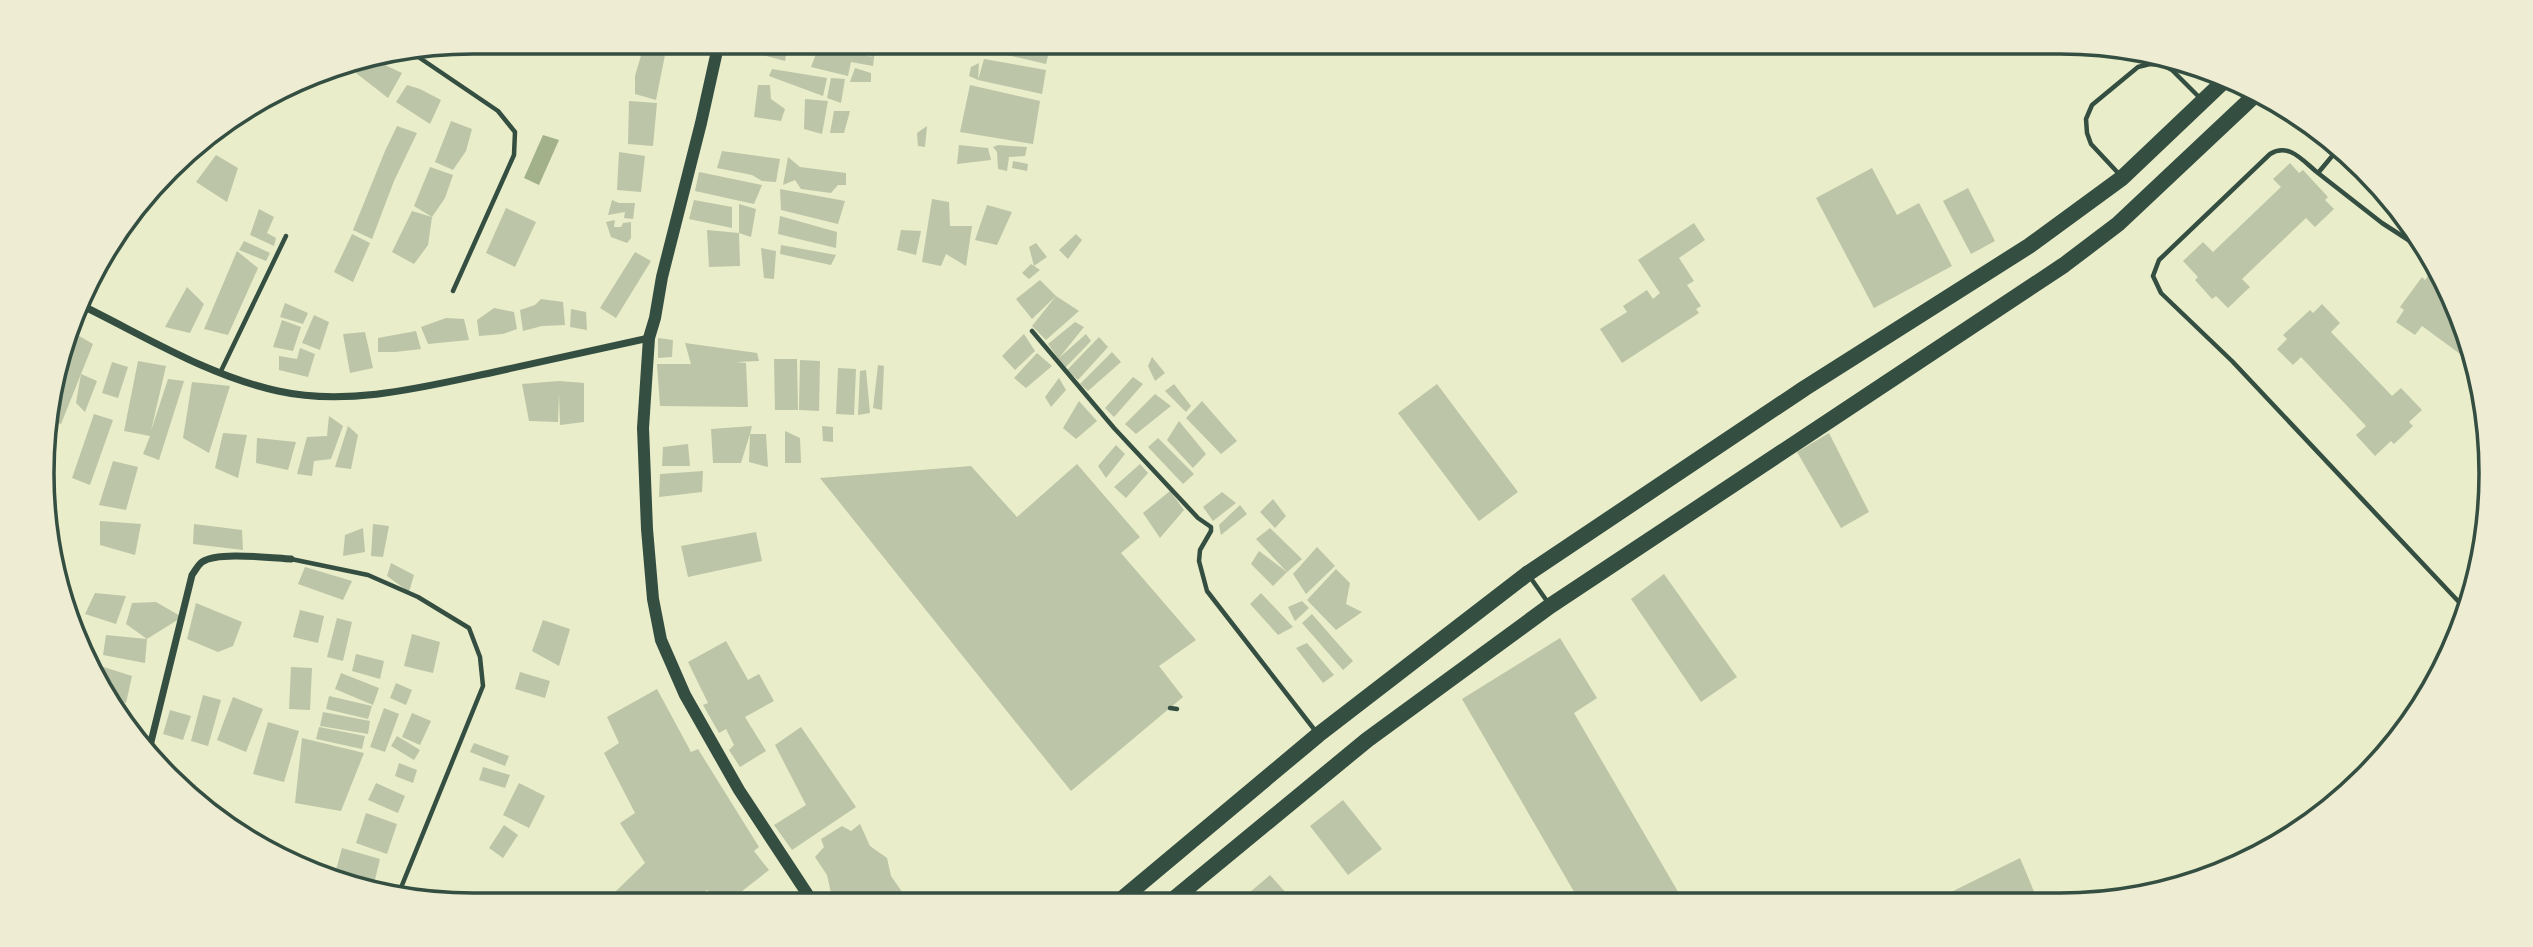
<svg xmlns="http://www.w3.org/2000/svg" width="2533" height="947" font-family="Overpass,sans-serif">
<rect width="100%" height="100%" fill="#e9edc9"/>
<path fill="#a3b18a" d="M543 135 559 140 539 185 524 178Z"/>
<path fill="#bcc5a7" d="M644 42H668L667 50 644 43Z
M746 42H788L785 61 745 50Z
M850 42H876L873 66 851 62 848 76 811 67 819 46 873 57 849 47Z
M986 42H1043L1051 44 1046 64 986 50Z
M642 52 665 55 656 100 635 94V76Z
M372 59 402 73 388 98 356 73 364 60Z
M984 59 1046 70 1042 94 978 80Z
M979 63 978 80 969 76 971 67Z
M855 68 871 73V82H850Z
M772 69 827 78 823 96 769 76Z
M831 78 845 79 841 103 827 98Z
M407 85 420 89 441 100 430 124 396 102Z
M758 85H770L771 99 785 109 781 121 754 117Z
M970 85 1040 101 1033 144 960 132Z
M805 99 828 101 822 134 804 129Z
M629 101 657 103 653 146 628 144Z
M834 111H850L844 133H830Z
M451 121 472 129 466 151 453 170 435 162Z
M397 126 417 133 394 181 372 239 353 230 385 151Z
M927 126 925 147 918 146 917 133Z
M959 145 988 148 991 160 957 164Z
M998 145 1027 147 1025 156 1009 157 1007 171 998 169 997 152 993 147Z
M722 151 780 159 776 182 762 181 752 175 717 168Z
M619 152 645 156 641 192 617 190Z
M216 155 238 168 227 202 196 182Z
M788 157 800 167 846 173V185H838L831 193 801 189 795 180 783 185Z
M1013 161 1028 164 1027 171 1012 168Z
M2290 163 2299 173 2303 170 2328 197 2325 200 2334 209 2315 227 2306 218 2242 279 2250 287 2228 308 2216 296 2212 299 2195 280 2198 277 2183 261 2203 242 2213 252 2281 187 2273 179Z
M430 167 453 175 445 198 432 217 428 245 414 264 392 252 412 211 432 217 414 206Z
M1872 168 1897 215 1919 203 1952 266 1874 308 1816 198Z
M699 172 762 185 754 204 695 191Z
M1968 188 1995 241 1971 254 1943 201Z
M780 189 845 201 838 224 781 210Z
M932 199 949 202 950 226H972L966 266 946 254 941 266 922 262Z
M612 200 619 203H635L633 219 624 218 625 212 608 215Z
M694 200 732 207V228L689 219Z
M739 204 756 209 751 237 739 233Z
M987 205 1012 212 997 245 975 240Z
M506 208 536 222 515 267 486 253Z
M259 209 274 217 267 233 276 238 274 246 250 235Z
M780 216 837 232 836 248 778 234Z
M615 220 614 227H621L623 223 631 222V238L627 243 611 237 606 222Z
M1694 223 1705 240 1679 258 1694 281 1687 285 1701 306 1696 309 1699 313 1622 363 1600 329 1627 312 1623 306 1647 290 1653 299 1660 293 1638 260Z
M707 230 739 233 740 266 709 267Z
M901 230 921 231 916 255 897 250Z
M352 234 370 243 353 282 334 272Z
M1076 234 1082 240 1068 259 1059 250Z
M244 241 270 253 266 261 239 250Z
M1036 243 1047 257 1034 266 1040 270 1029 279 1022 273 1031 264 1034 266 1029 247Z
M781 245 836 255 831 265 780 254Z
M761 248 776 251 774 279 764 278Z
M237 251 258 268 228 335 204 329Z
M635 252 651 261 616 318 600 308Z
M2433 269 2439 274 2467 359 2422 326 2415 335 2396 322 2404 310 2400 307 2422 277 2425 280Z
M1040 280 1056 296 1032 319 1016 299Z
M187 287 204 304 190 333 165 327Z
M1056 296 1079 311 1046 340 1032 326Z
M541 299 563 302 565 325 542 326 523 331 520 310 535 305Z
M285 303 308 313 303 324 280 317Z
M2322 304 2340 323 2331 332 2392 396 2401 388 2422 410 2409 422 2413 426 2394 444 2391 441 2375 456 2356 435 2366 426 2301 357 2293 365 2277 349 2287 339 2283 335 2310 310 2313 313Z
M494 308 514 312 517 329 503 334 479 336 477 320Z
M571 309 586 312 587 330 570 327Z
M314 315 329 322 320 350 302 343Z
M446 318 464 319 469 340 428 344 421 327Z
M282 320 301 327 293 351 273 347Z
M1075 322 1084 327 1059 358 1086 334 1091 341 1065 368 1048 344Z
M416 331 421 349 395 352H378V338Z
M365 332 373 368 350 373 343 334Z
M74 333 93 344 61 424 46 421Z
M1024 334 1035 351 1015 370 1002 356Z
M1099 337 1108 347 1078 380 1067 370Z
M658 338 673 340 672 357 658 358Z
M685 343 757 353 759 361 736 362 746 363 748 407 660 406 657 364H691Z
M300 348 315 354 308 377 279 370V356L297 359Z
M1112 352 1121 362 1088 391 1080 384Z
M1037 353 1052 366 1026 388 1014 378Z
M1152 357 1165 373 1155 381 1148 366Z
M774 359H797L798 410H775Z
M800 360 820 361 819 411 799 410Z
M138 361 166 366 151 431 168 379 184 381 159 460 143 454 150 436 124 431Z
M112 362 128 367 118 398 102 393Z
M878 365 884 366 882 410 873 408Z
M838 368 856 369 854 415 836 414Z
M866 370 870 413 858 415 860 371Z
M81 374 97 381 85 412 76 403Z
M1133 377 1143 384 1114 417 1105 408Z
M1059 378 1066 390 1051 407 1045 397Z
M559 381 584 383V422L560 425 559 393 558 422 529 421 522 384Z
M192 382 230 386 209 453 183 438Z
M1174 384 1191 406 1186 412 1165 391Z
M1437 384 1518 492 1479 521 1398 413Z
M1155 394 1171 406 1136 434 1125 424Z
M1079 401 1097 421 1076 439 1063 428Z
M1202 401 1237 441 1221 454 1186 418Z
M94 414 113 420 90 485 72 478Z
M329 416 343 426 331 459 314 461 312 476 297 474 307 437 327 436Z
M1179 421 1206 454 1193 468 1167 440Z
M348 426 358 435 351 469 335 467Z
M752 426 750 434H766L768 467 749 462 750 434 741 463H713L711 429Z
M822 426 833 427V442L823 441Z
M785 431 800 438 801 463H785Z
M223 433 247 435 238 478 215 468Z
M1829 433 1869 512 1841 528 1797 452Z
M257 438 296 442 288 470 256 463Z
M1158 438 1194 474 1183 484 1148 447Z
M688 444 690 466H662L663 447Z
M1116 445 1125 454 1106 478 1098 466Z
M113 461 138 467 126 510 99 505Z
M1077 464 1140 537 1121 553 1196 640 1159 666 1183 697 1071 791 820 478 971 466 1017 517Z
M1140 464 1148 473 1126 498 1114 487Z
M703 471 702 492 659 497 660 474Z
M1170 491 1184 510 1160 538 1143 513Z
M1222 492 1236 503 1213 521 1203 507Z
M1273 499 1286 516 1275 528 1260 512Z
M1240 505 1247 514 1221 535 1219 525Z
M100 521 141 524 135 555 100 545Z
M194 524 242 530 243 550 193 544Z
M373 524 389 526 383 557 371 556Z
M363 528 365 552 343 556 345 535Z
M1270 528 1302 559 1287 572 1256 539Z
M756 532 762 561 688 577 681 546Z
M1317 547 1335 566 1306 594 1293 574Z
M1259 551 1287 572 1273 586 1251 564Z
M391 563 414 575 409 592 387 576Z
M305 567 352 581 343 600 298 584Z
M1336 569 1350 583 1346 604 1362 612 1336 630 1307 600Z
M1664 574 1737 677 1701 702 1631 599Z
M95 593 126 596 116 624 85 614Z
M1261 593 1293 627 1278 635 1250 604Z
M1302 601 1309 608 1295 621 1288 607Z
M156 602 182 617 147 639 145 663 103 655 106 635 147 639 126 624 132 603Z
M196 603 242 622 233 646 218 652 187 639Z
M300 610 324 616 318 643 293 637Z
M1312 614 1353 661 1343 670 1302 623Z
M337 618 352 622 343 661 327 657Z
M543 620 570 629 559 666 532 651Z
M412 634 440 642 433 673 404 666Z
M1560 638 1597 698 1574 713 1684 902H1580L1462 699Z
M726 641 748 680 759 674 774 701 745 717 766 751 740 767 729 750 734 745 726 729 719 733 703 705 708 703 688 662Z
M1307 643 1334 675 1323 683 1296 648Z
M356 654 384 661 380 679 352 671Z
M94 664 132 676 126 703 109 699Z
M291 667 312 668 310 710 289 709Z
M520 672 550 681 545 698 515 689Z
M341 673 379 688 373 705 335 689Z
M396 683 412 690 406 705 390 698Z
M657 689 691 752 698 749 759 847 754 851 769 870 741 892 750 904H718L707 890 689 905H628L616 891 645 863 620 823 635 813 604 753 619 743 607 717Z
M203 695 221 700 208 746 191 741Z
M329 696 372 706 368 719 326 709Z
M233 697 263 709 246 752 217 740Z
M384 708 399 714 385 752 370 747Z
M170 710 191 716 183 740 163 734Z
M323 712 370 721 368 734 320 726Z
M412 713 431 721 420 745 402 737Z
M268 722 299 731 284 782 253 774Z
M319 727 365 736 362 749 316 739Z
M801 727 856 807 792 850 774 825 806 805 775 745Z
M397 736 420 750 414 760 391 746Z
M302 738 364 753 341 811 295 803Z
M474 743 509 756 505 766 470 752Z
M399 763 417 770 413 783 395 776Z
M483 767 510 775 505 788 479 780Z
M174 776 196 785 192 795 182 785Z
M376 783 405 796 398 813 368 800Z
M519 783 545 796 529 828 503 815Z
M1343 800 1382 849 1348 875 1310 826Z
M366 813 397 824 387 854 356 843Z
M860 824 870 846 887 858 891 876 907 899V904H845L831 893 827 875 815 857 824 847 821 839 842 826 851 831Z
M504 825 518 835 503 858 489 848Z
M342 848 380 859 372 892 361 890 334 877Z
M2020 858 2038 901 1944 902 1945 895Z
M1270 875 1295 903H1258L1249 893Z
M778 891 787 904H758Z"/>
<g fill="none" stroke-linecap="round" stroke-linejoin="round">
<path stroke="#344e41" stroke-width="4.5" d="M1170 708 1177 709"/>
<path stroke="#344e41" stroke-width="4.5" d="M411 52 498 111 515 132 514 155 453 291
M2338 149 2318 173 2382 223 2430 254
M2318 173C2303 161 2289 142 2270 154L2159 260 2153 276 2161 293 2232 361 2458 601
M2120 175 2091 144 2087 133 2086 119 2092 105 2138 67 2150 64 2163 65 2172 70 2200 98
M1032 331 1114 428 1198 518 1211 527V531L1200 550 1199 561 1207 591 1317 733
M220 373 286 236
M291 559 368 575 418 597 469 628 480 657 483 686 398 895
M1530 577 1549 604"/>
<path stroke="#344e41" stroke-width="7" d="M83 306C146 337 209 376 278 391 350 407 428 386 499 371 549 360 599 349 649 338
M149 750 192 575C195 571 198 565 202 562 217 551 271 558 291 559"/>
<path stroke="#344e41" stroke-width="12" d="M719 42 701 123 662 277 655 318 649 338 643 428 647 529 653 599 661 640 685 695 739 790 814 904"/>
<path stroke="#344e41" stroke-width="16" d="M1169 903 1367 740 1550 606 2064 265 2118 224 2253 97
M1116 904 1318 735 1527 574 1805 388 2029 246 2122 178 2223 82"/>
</g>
<path d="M0 0H2533V947H0ZM473 54H2060A419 419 0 0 1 2479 473V474A419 419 0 0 1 2060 893H473A419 419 0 0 1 54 474V473A419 419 0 0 1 473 54Z" fill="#eeecd3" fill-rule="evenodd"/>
<path fill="none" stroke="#344e41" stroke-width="3.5" d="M473 54H2060A419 419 0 0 1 2479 473V474A419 419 0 0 1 2060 893H473A419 419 0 0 1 54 474V473A419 419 0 0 1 473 54Z"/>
</svg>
